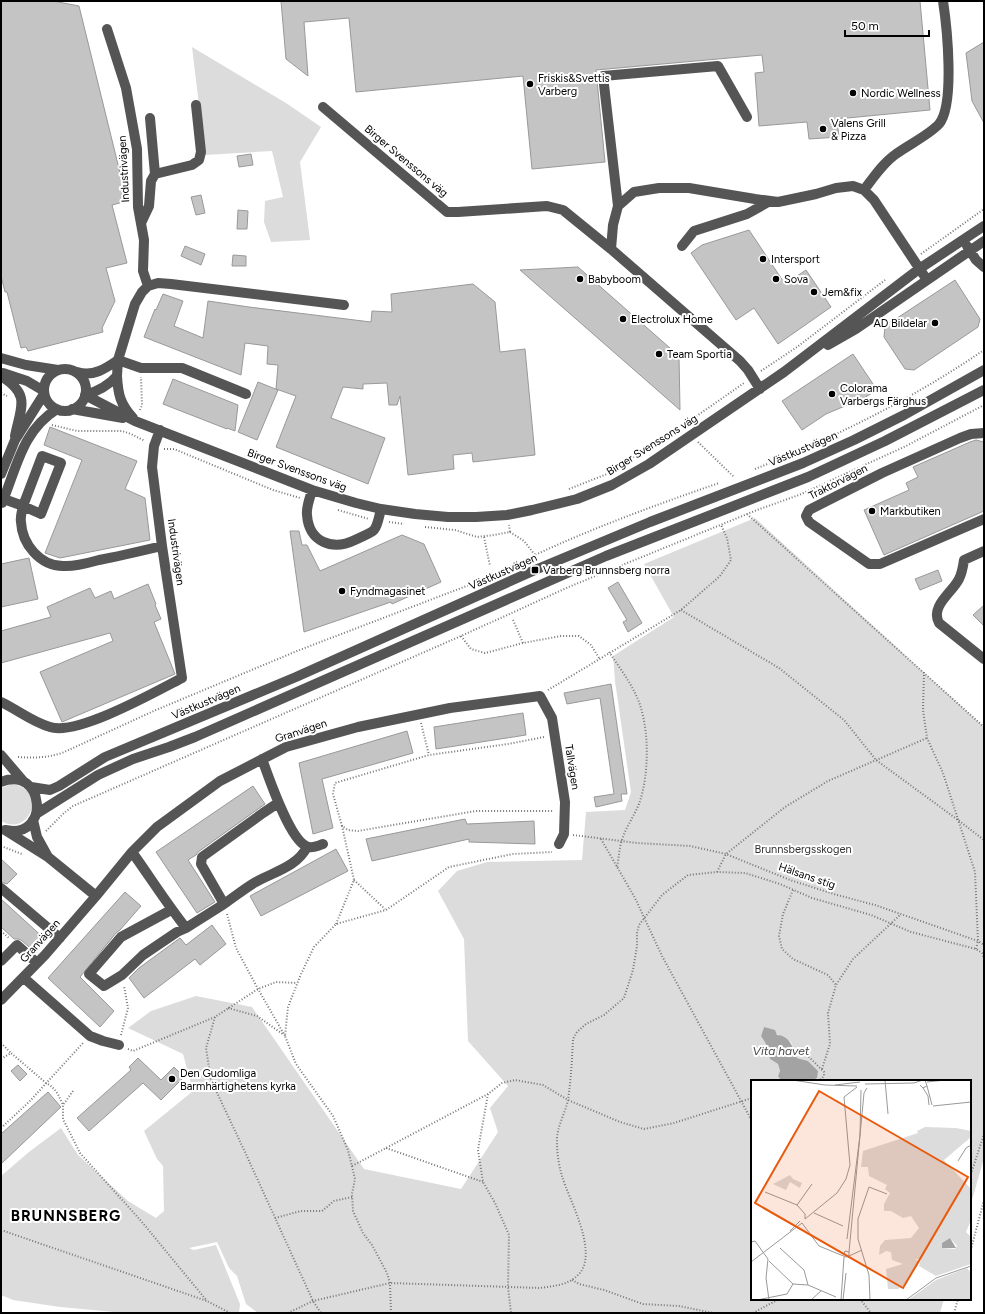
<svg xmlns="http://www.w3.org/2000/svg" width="985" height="1314" font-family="Figtree,sans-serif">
<rect width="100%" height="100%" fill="#fff"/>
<path fill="#dcdcdc" d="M192 47 286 103 321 127 300 162 310 240 271 242 264 222 265 201 283 197 272 151 205 155Z
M755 518 984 727V1158L970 1207V1081H811L817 1078V1071L808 1061 797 1058 791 1042 764 1027 761 1036 766 1044 770 1059 778 1064 780 1071 778 1076 781 1081H752V1299H944L940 1313H258L246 1304 237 1276 229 1268 217 1242 189 1248 194 1250 216 1245 240 1304 239 1313H125L60 1307 13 1300 1 1295V1176L29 1152 61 1128 78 1155 128 1201 156 1218 164 1211 163 1166 157 1159 144 1131 193 1091 183 1054 128 1028 151 1011 196 996 252 1007 364 1169 461 1189 498 1132 490 1108 508 1086 468 1041 464 939 438 891 457 871 487 862 582 860 586 812 625 810 631 792 615 681 613 656 674 617 644 564Z
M12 784C48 789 30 838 1 821V788Z"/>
<path fill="#a3a3a3" d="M764 1027 775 1030 777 1035C790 1036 793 1047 797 1058L808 1061 818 1071 817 1078 811 1081H781L778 1076 780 1071 778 1064 770 1059 766 1044 761 1036Z"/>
<path fill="#c4c4c4" stroke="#999" d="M1 1H53L79 6 127 201 112 205 127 263 106 268 115 301 102 328 103 332 28 351 26 347 21 348 7 292H5L1 276Z
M281 1H920L930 110 837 119 839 137 809 139 807 122 759 126 755 73 764 72 762 55 596 70 605 162 532 169 523 76 356 92 349 18 304 22 308 76 286 59Z
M984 42V123L972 101 966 53Z
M251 154 253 165 239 167 237 156Z
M201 195 205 213 196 215 191 197Z
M238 210 248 211 247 229H237Z
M749 230 785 284 806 270 831 307 778 344 754 308 736 320 691 253 702 245Z
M185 246 205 254 201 265 181 256Z
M233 255 246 256V266H232Z
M578 267 679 356 680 410 520 270Z
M955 280 980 319 978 327 914 370 905 369 884 337 885 326Z
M473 284 495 302 500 352 525 349 535 455 473 462 472 453 453 455 454 469 408 475 400 396 397 405H389L387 383 363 384V389L343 387 331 418 385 438 368 484 276 447 296 396 276 389 278 365 267 364 268 346 245 343 241 375 144 337 155 309 156 310 163 294 183 301 174 326 203 338 208 301 249 307 371 322 372 311 392 312 391 294Z
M853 354 877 390 864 398 826 414 802 430 782 401Z
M173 379 238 405 235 431 227 428V429L163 404Z
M258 382 278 390 257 440 238 432Z
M50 427 137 461 125 489 145 498 150 540 60 558 45 553 82 460 44 445Z
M976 440 984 442V511L884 555 864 510 909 490 906 483 918 477 913 467 970 442Z
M290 531H299L302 545H307L320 571 402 535 424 544 441 582 392 604 391 602 304 632Z
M29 558 38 599 1 607V564Z
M938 570 942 581 920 590 915 579Z
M618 582 642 623 628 632 623 622 627 620 608 588Z
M148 584 156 604 155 605 161 619 154 622 175 674 62 722 40 672 113 641 110 633 1 663V631L51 617 47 607 90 588 95 598 111 591 114 599Z
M984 605V626L973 615Z
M611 684 627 794H621L622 801 596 807 594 797 614 794 600 698 567 704 564 693Z
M523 713 526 735 436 749 434 727Z
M407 731 413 753 322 779 333 828 313 834 299 763Z
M253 786 265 804 198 852 196 855 188 860 215 902 197 913 156 852Z
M465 819 467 824 534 821 535 844 469 842V839L372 861 366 839Z
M336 849 348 871 261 916 250 896Z
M1 859 17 874 7 884 1 882Z
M125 892 141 906 120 930 116 933 80 977 114 1011 100 1027 48 978Z
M1 899 46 940 36 953 21 940 18 939H14L1 927Z
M212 925 226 944 200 965 195 959 144 998 129 978 139 968 180 938 186 945Z
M138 1058 161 1080 174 1067 184 1077 161 1100 143 1083 89 1131 77 1118 131 1070 129 1067Z
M18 1065 27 1074 20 1081 11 1071Z
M48 1092 61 1107 1 1164V1134Z"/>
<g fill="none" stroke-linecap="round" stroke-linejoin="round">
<path stroke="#777" stroke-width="2" stroke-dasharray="1 2" stroke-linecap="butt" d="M921 254 984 209
M761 371 797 347 885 280
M1 393 7 396
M140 410 142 405 141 377
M52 425 77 431H122L131 434 145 441
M698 442 734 477
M164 449H174L273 490 300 498
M755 469C836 437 912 399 984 350
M569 489 607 474 681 427 744 383
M338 510 369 519
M747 514 984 727
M389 522 404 524
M425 527 455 530 477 537 494 535 510 532 509 525
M510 532 524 541 535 555
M484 537 490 566
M681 610 779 668 844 720 876 760 958 820 984 840
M513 620 523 643
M461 636 471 649 485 653 523 643 561 636H579L591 645 599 658
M609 652C618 665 628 679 635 693 650 722 650 773 639 804 634 816 626 827 622 840 619 848 619 858 617 867
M924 672 923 710 927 738 943 773 975 872 978 941 976 949
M548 690 681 610 720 576 731 560 727 538 721 525
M421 723 429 755
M544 737 508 744 429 755 335 783 333 794 342 826 348 830 358 831 476 811H554
M18 757C33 758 47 758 62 753L156 710 297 651 490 577C563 539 641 510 719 483
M46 831 64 813 73 806 461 636 571 586 757 510 799 495 906 446 984 405
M573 835 637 843 690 846 726 854 790 880 837 895 875 905 978 941 984 945
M601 839 635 898 662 956 752 1121
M1 846 22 854
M717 872 726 854 785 807 828 781 927 738
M354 880 385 909
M793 890 783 914 779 936 782 949 793 959 828 975 836 985
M227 914 236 948 258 989 285 1036
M336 924 354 880 342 826
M1 931 9 938
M228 1008 257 1016 284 1035
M215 1017 206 1048 211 1080 245 1152 313 1301 321 1313
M121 1035 128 1008 124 986
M1 1043 11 1053
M802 1047 804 1052 824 1072V1076L819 1081
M128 1049 133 1051 215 1017 258 989 276 982 297 983
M1 1059 11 1053 46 1083C56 1088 59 1096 63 1105
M822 1069 830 1044 828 1013 836 985 853 959 900 915
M73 1091 63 1105V1119L80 1153 142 1222 207 1301
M488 1094 478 1150 483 1182 495 1203 509 1235 508 1287 511 1313
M1 1128 29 1102 83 1043
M386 1148 483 1182
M352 1166 488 1094 502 1083 515 1080 543 1085 568 1100 620 1122 644 1129 674 1123 752 1098
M970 1177 984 1134
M275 1218 301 1211H322L334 1201 352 1197
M1 1230 207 1301 230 1313
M970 1253 984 1200
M572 1280 579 1284 604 1290 643 1304 679 1306 713 1313
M860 1299 871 1313
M288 1313 313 1301 390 1283 540 1288C554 1286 569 1285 579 1274 599 1252 569 1200 562 1176 559 1166 557 1154 557 1143 556 1128 565 1114 568 1100 571 1080 572 1059 573 1039L577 1032 586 1024 604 1015 624 998 633 970 637 946V933L639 925 662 895 688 875 717 872 745 873 780 884 812 898 871 915 911 932 976 949 982 953 984 958
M391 1313 390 1283 387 1273 372 1245 363 1233 353 1211 352 1194 355 1179 348 1150 333 1116 296 1064 285 1036 288 1007 301 974 314 947 336 924 386 910 449 867 513 854 552 852
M753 1313 779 1299
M954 1313 958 1299"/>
<path stroke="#555" stroke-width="10" d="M323 107 447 212H458L547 206 563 210 611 249
M150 118 155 174
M864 190C873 178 883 163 896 154 908 145 929 135 939 124 955 105 947 27 943 1
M618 206 603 76 718 66 747 117
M141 223 149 206 151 181 155 174 192 165 199 160 201 152 196 105
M682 246 694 231 747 214 770 201
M967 246 976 260 984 267
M148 286 158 283 171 284 344 305
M828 345 856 329 984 241
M1 358 26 365 58 370
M118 360 141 368H182L246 394
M44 390a21 21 0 1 1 42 0a21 21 0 1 1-42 0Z
M77 372C93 377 105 369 118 360
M3 373 27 381 44 391
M1 376C31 395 21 406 15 436
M117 376C118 394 120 404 133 418
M760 389 748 370 740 361 611 249 613 225 618 206 634 192 659 188H689L755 199 778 202 816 194 836 188 853 186 864 190 874 200 927 280
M85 395 135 421 312 490 356 503 381 509 415 514 448 517H476L507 515 532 510 577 499 612 485 649 464 784 372 919 269 984 226
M85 395C99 391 108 386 117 376L118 360 135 304 142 292 148 286 143 271 144 240 138 207 137 149 126 88 107 29
M72 409 123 418
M984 433 971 434 960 438 882 473 809 510 806 516 809 522 869 564H880L984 519
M42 456 61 463 41 514 23 506Z
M1 474 15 440 44 394
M312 490C310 498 306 507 307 515 309 542 332 551 355 540 360 537 370 534 374 530 378 525 379 516 381 509
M1 498 23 506C22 511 20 517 21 522 22 544 40 566 63 566 75 567 88 563 99 560 120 556 141 551 162 546
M2 503C17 467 22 431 57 409
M984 551 964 560C963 567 962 573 959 579 952 593 930 606 939 623L984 659
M1 702C18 710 32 722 50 727 77 736 155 692 182 678L162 546 152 467 154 446 160 430
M1 755 24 782
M262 759C269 778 289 838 306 846 311 849 318 846 323 844
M1 782C44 764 52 840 5 830
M31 787 50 790 59 786 105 757 296 677 535 570 650 522 803 463 854 440 904 415 984 370
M278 803 263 813 202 857 201 864 224 904C234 897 244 889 254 883 273 872 297 867 307 847
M36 814 98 775 133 759 169 747 195 737 606 556 808 477 885 441 984 390
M33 820 37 837 48 857
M5 830 48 857 96 896
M132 852C150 877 167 904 186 928L224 904
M1 888 60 938
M171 910 121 937 89 974 104 986 122 975 143 955 177 932 186 928
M1 961 17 945 37 963
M24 978 90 1036 103 1041 119 1045
M1 1000 45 955 96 896 132 852 157 827 220 781 286 747 358 727 450 708 540 696 552 718 565 802 564 834 559 844"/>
</g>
<g fill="#000" stroke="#fff" stroke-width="1.5">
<circle cx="530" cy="84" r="4"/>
<circle cx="853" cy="93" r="4"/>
<circle cx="823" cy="129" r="4"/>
<circle cx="763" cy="259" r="4"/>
<circle cx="580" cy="279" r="4"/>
<circle cx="776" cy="279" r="4"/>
<circle cx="814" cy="292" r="4"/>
<circle cx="623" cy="319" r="4"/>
<circle cx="935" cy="323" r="4"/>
<circle cx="659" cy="354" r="4"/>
<circle cx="832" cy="394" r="4"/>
<circle cx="872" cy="511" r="4"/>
<rect x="531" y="566" width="8" height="8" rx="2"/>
<circle cx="342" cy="591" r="4"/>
<circle cx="172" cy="1079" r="4"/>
</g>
<g text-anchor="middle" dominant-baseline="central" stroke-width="4" stroke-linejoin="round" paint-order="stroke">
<g font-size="11" fill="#000" stroke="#fff" text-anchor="start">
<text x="538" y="78">Friskis&amp;Svettis<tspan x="538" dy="13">Varberg</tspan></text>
<text x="861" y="93">Nordic Wellness</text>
<text x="831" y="123">Valens Grill<tspan x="831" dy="13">&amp; Pizza</tspan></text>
<text x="771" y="259">Intersport</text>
<text x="588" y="279">Babyboom</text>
<text x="784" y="279">Sova</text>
<text x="822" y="292">Jem&amp;fix</text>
<text x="631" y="319">Electrolux Home</text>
<text x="927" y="323" text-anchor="end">AD Bildelar</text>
<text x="667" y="354">Team Sportia</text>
<text x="840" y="388">Colorama<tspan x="840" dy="13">Varbergs Färghus</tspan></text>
<text x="880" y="511">Markbutiken</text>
<text x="543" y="570">Varberg Brunnsberg norra</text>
<text x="350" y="591">Fyndmagasinet</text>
<text x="180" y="1073">Den Gudomliga<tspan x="180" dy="13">Barmhärtighetens kyrka</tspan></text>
</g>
<g font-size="11" fill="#000" stroke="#fff">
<text transform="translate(406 161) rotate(40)">Birger Svenssons väg</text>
<text transform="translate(124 169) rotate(-93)">Industrivägen</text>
<text transform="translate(652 445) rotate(-32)">Birger Svenssons väg</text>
<text transform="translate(803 449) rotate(-23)">Västkustvägen</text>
<text transform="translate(297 470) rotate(20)">Birger Svenssons väg</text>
<text transform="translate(838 482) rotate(-27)">Traktorvägen</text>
<text transform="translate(176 552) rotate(82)">Industrivägen</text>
<text transform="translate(503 572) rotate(-24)">Västkustvägen</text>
<text transform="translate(206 702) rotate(-23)">Västkustvägen</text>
<text transform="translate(301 731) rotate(-18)">Granvägen</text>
<text transform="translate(572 767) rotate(81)">Tallvägen</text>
<text transform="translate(807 876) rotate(19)">Hälsans stig</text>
<text transform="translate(40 941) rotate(-48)">Granvägen</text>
</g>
<g font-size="11" fill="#333" stroke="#fff">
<text x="803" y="849">Brunnsbergsskogen</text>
</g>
<g font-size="12" font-style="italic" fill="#444" stroke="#fff">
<text x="781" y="1051">Vita havet</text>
</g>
<g font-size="15" font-weight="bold" letter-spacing="1" fill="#000" stroke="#fff">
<text x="66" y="1216">BRUNNSBERG</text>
</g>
</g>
<g transform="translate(751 1080)">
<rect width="220" height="220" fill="#fff"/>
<path d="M174 47 205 48 220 51V57L193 80 220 109V140L215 152 220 157V184L185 196 168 186 170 179H164L169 182 152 206 147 209H137L135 189 152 184 141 180 140 172 135 171 128 175 129 166 134 160 160 158 168 148 160 136 152 138 140 131H133V124L139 113 134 109 136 105 118 96 117 87H110L112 71 167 53 166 51ZM199 158 206 166 204 169 192 168 191 163ZM39 95 42 99 51 103 49 108 39 102 35 110 22 104ZM216 188 220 193 219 220H157L185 200Z" fill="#dcdcdc" fill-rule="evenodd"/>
<path d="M199 158 205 168H191V163Z" fill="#a3a3a3"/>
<path fill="none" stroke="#999" stroke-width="1" d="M41 0 74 5 106 6M134 0 137 34M176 2 194 0M114 4 163 3 172 0M84 5 109 2M169 5 172 8 176 6 174 0M176 6 181 25M172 8 177 16 178 25M182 26 220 22M207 81 215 68 220 65M14 112 46 125 54 134V139L86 113 95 99 99 85 93 17 106 7M46 125 61 104M63 133 92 146M51 143 68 166 95 177 98 176V172L94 171 93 175M39 151 49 141M96 159 109 55 110 10M0 162 4 161 17 179 15 198 18 220M29 168 53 190 57 205M98 172 113 13 116 8M98 176 111 170M18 181 42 204M0 182 51 143M6 220 36 214 42 204 57 205 85 217M60 220 70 211M90 220 93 177M92 220 95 193M119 220 118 195 107 159V139L118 107 136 114M155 220 185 198 220 186"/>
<path fill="#e8590c" fill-opacity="0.15" stroke="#e8590c" stroke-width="2" d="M68 11 217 97 152 208 4 123Z"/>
<rect width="220" height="220" fill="none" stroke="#000" stroke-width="2"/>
</g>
<rect width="985" height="1314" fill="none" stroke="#000000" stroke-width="4"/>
<path d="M845 30v6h84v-6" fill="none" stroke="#000000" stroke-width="2"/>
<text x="851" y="30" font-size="12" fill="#000000" stroke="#ffffff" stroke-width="3" paint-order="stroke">50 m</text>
</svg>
